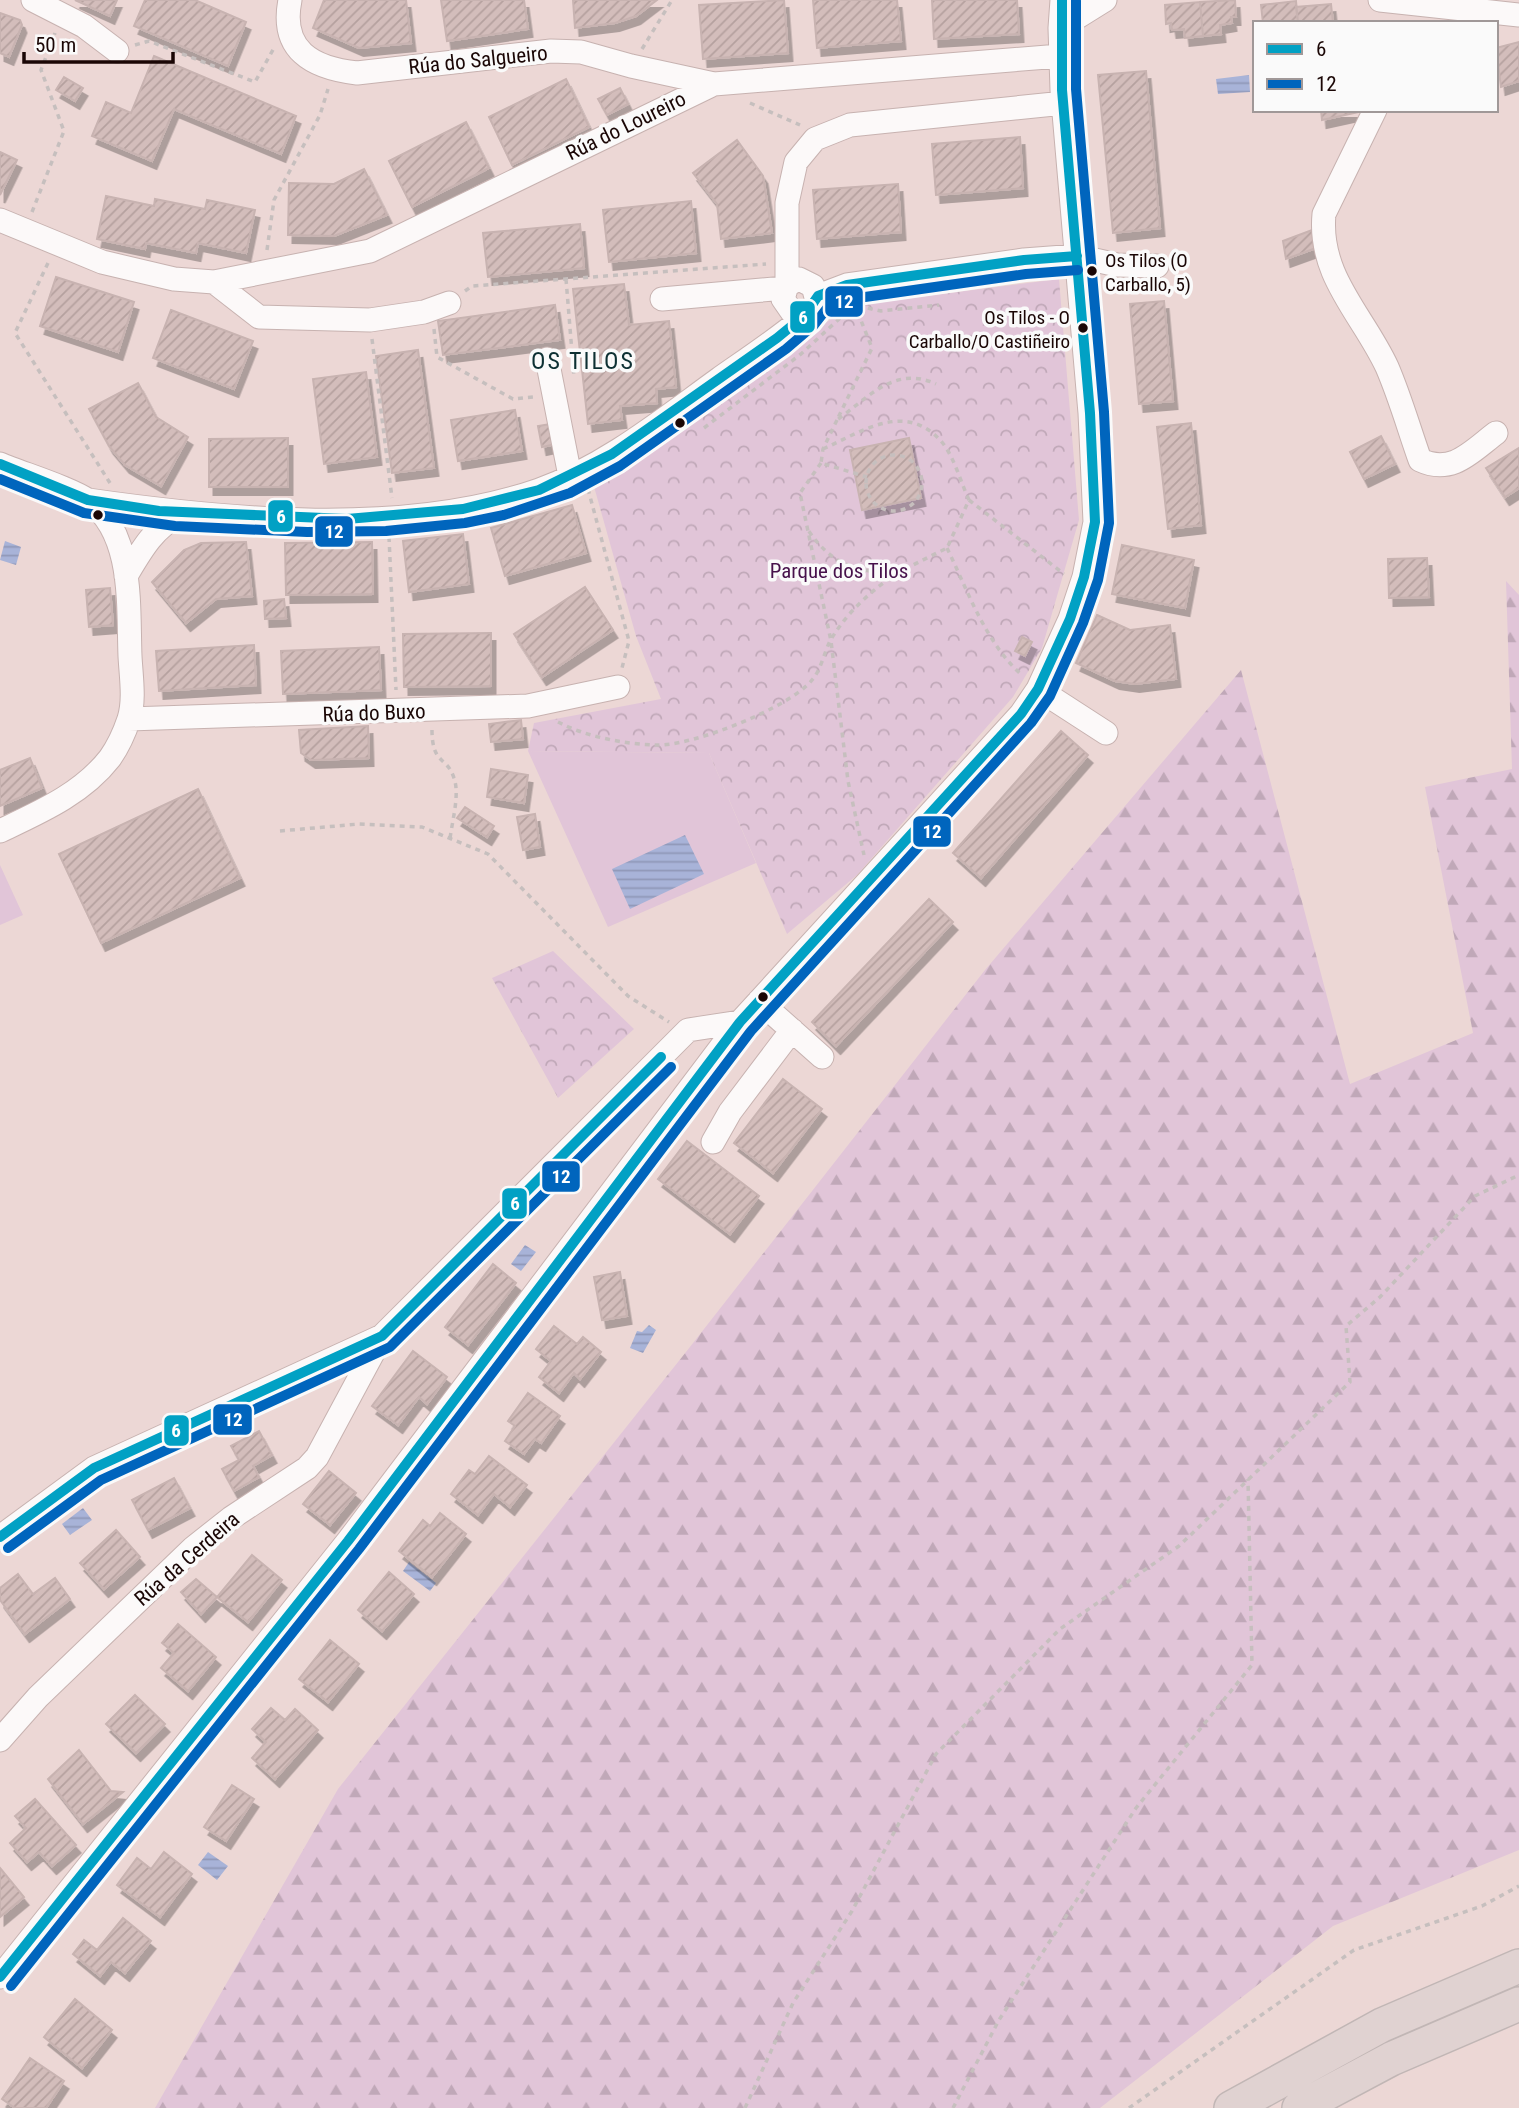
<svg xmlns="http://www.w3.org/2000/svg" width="1519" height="2108" font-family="'Roboto Condensed',sans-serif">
<defs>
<pattern id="forest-firs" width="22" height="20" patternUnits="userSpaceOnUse" patternTransform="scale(1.75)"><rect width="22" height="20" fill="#e1c5d8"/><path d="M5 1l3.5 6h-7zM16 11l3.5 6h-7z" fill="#c0a8b8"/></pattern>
<pattern id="park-crowns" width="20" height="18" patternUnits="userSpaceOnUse" patternTransform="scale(1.75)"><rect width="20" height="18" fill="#e1c5d8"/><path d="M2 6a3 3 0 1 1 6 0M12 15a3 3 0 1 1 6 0" fill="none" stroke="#c0a8b8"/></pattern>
<pattern id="water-rules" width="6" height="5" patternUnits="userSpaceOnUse" patternTransform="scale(1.75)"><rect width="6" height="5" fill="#a8b3d8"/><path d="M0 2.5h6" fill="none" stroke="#9098b8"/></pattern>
<pattern id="building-hatch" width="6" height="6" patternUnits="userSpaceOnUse" patternTransform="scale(1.75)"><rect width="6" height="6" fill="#d3bdbb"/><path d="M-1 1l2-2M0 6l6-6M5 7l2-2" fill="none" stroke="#b5a19f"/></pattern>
<filter id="shadow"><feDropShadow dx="4.5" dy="8" stdDeviation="0" flood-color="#0004"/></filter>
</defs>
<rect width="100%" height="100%" fill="#ecd7d5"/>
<path fill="#e1c5d8" d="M528 751 709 753 756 863 608 927Z
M0 865 23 915 0 925Z"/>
<path fill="url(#forest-firs)" d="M1506 581 1519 595V1850L1333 1926 1100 2108H155L338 1789 686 1352 985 970 1241 670 1350 1084 1473 1033 1425 787 1512 769Z"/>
<path fill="url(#park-crowns)" d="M1059 279 1079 520 1042 648 1013 697 857 875 787 934 709 753 528 751 534 723 661 699 636 636 593 483 790 344 855 305Z
M553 951 634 1029 558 1098 492 978Z"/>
<path fill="url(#water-rules)" d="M1249 75 1250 92 1218 94 1216 79Z
M5 541 21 547 16 565 0 560Z
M685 835 704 874 630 909 612 869Z
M525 1245 536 1252 521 1271 511 1264Z
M649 1325 656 1330 643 1353 630 1348 637 1331 642 1332Z
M83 1508 92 1520 70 1535 62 1524Z
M409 1562 436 1583 430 1591 403 1571Z
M208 1852 228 1866 217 1880 198 1865Z"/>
<path fill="url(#building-hatch)" stroke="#c8b3b1" stroke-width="2" filter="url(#shadow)" d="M75 0H117L110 16Z
M145 0H195L246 22 228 66 134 26Z
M324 0H406L411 43 359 48 313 28Z
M441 0H524L528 29 447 41Z
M573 0H657L636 16 615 23 575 28Z
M784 0 788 53 703 59 699 5Z
M813 0H897L901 41 817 48Z
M932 0H1017L1019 34 934 39Z
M1235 0 1236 17H1231L1232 23 1220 25 1221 34 1203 36 1200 2Z
M1296 1 1298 23H1263L1261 5Z
M1200 2 1203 36 1185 38 1184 29 1172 30 1171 23 1166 24 1165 5Z
M1331 4 1333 23H1298L1296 7Z
M0 13 20 20 22 25 9 57 0 53Z
M1519 42V81L1501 87 1496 48Z
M154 56 296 116 281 154 174 109 152 161 92 136 106 102 131 113Z
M1146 71 1160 228 1113 233 1098 75Z
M64 77 83 88 75 101 56 90Z
M566 79 589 127 512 165 489 117Z
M620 88 628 104 607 115 598 99Z
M1321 110H1359V112L1322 120Z
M466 122 489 168 412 207 389 161Z
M1020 137 1023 188 936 195 932 144Z
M737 140 763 176 772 233 721 239 717 204 693 173Z
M0 152 17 160 0 195Z
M364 169 387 215 334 236 288 235 289 183 334 184Z
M898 184 901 232 817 239 813 190Z
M106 196 154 206 155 199 205 209 207 200 255 210 246 253 198 243 196 253 146 243 145 249 97 239Z
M691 201 696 253 609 262 603 210Z
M580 224 584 268 488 277 483 233Z
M1315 229 1316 248 1286 259 1283 241Z
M56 277 134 302 118 352 40 326Z
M624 284 629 325 669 321 676 387 656 389 657 403 620 406 622 420 588 424 573 289Z
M1164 301 1173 401 1139 404 1130 304Z
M555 305 560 340 443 355 438 321Z
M171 310 253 341 234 389 153 358Z
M418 350 434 468 392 473 376 356Z
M366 372 377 457 324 464 313 379Z
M138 383 156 417 188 437 161 486 125 465 109 446 89 409Z
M515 410 522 451 458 461 451 420Z
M1191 423 1201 525 1168 529 1157 427Z
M551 424 556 444 542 447 538 426Z
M1381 436 1395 464 1364 479 1350 452Z
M288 438V487H209V439Z
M909 438 921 498 862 510 850 450Z
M1519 448V488L1505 497 1486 468Z
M572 505 586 553 505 576 491 528Z
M463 534 469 584 409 592 403 541Z
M246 542 252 596 216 599 186 623 152 582 184 550 201 543Z
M372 542 373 594 286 595 285 543Z
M1122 545 1194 560 1185 608 1112 594Z
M1427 558 1429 597 1389 598 1388 559Z
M585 587 613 630 542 677 514 634Z
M110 588 113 625 89 627 86 590Z
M284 599 286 618 265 619 264 601Z
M1097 615 1130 630 1170 625 1176 679 1135 684 1115 681 1076 663Z
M491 633V686L404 687 403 634Z
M1022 637 1032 642 1025 656 1015 651Z
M254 645 256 685 159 691 156 651Z
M379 647 381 690 283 694 281 651Z
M521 720 523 739 491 742 489 724Z
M368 726 369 758 311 760 301 753 299 730Z
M1061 731 1088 755 981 878 953 853Z
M30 758 42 788 0 806V770Z
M491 769 528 775 524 803 487 797Z
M198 789 240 878 101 943 59 854Z
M465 807 494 826 487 837 457 818Z
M535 814 540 847 523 850 517 817Z
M929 899 953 922 836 1046 812 1022Z
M783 1079 822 1109 773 1173 734 1143Z
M687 1141 759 1196 730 1234 658 1179Z
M493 1264 516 1283 468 1345 445 1327Z
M620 1272 627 1316 602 1320 594 1277Z
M554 1326 577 1344 583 1337 601 1352 580 1379 574 1373 559 1393 539 1377 551 1361 536 1349Z
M413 1351 447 1377 427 1404 419 1397 398 1425 372 1406Z
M528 1393 560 1416 541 1443 535 1439 524 1454 505 1441 515 1426 508 1421Z
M259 1431 272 1455 253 1466 259 1477 234 1491 222 1469 239 1460 231 1446Z
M489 1456 527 1485 510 1507 494 1494 478 1515 451 1494 469 1470 475 1474Z
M329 1471 356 1493 330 1525 303 1504Z
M174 1478 190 1508 148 1530 132 1500Z
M440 1513 466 1534 432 1577 399 1551 423 1520 430 1526Z
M116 1530 140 1557 104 1589 80 1563Z
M252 1555 282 1580 248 1622 217 1597Z
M389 1572 414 1594 382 1631 358 1610Z
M18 1574 33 1594 55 1578 70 1599 25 1634 0 1600V1588Z
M196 1579 217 1597 201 1614 181 1592Z
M178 1624 216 1657 188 1691 161 1668 174 1653 162 1643Z
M330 1640 359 1664 328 1702 299 1679Z
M135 1695 165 1724 136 1753 106 1724Z
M271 1708 285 1720 295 1709 318 1730 275 1779 252 1758 266 1742 252 1729Z
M79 1750 111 1791 123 1792 83 1824 48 1779Z
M232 1785 254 1799 226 1841 204 1827Z
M35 1799 76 1845 52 1866 39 1852 27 1862 10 1843 26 1828 15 1816Z
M164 1852 192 1874 160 1917 117 1885 137 1858 151 1869Z
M0 1868 24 1897 0 1917Z
M123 1918 151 1941 125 1973 111 1962 100 1976 73 1954 84 1940 97 1950Z
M75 1999 112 2030 82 2068 44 2037Z
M30 2058 64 2081 46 2108H15L2 2099Z"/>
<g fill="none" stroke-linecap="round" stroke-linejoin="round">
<defs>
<path id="minor" d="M33 0 84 26 117 51
M290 0C280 50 312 68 357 73L551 51 581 52 631 66 714 84
M1380 0 1519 15
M1060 28 1105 0
M1375 110 1324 214C1318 276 1363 315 1387 367 1400 397 1409 429 1420 460 1452 475 1471 452 1496 433
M0 220 102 262 174 279 214 282 370 251 714 84 1060 56
M214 282 259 317 370 320 424 312 449 303
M787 285V203L796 162 815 139 850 125 1064 103
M818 296 847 285 1024 260 1077 256 1117 265 1157 266
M662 299 785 288
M547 359 570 476
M0 464C21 473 73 489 89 501 134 534 128 606 130 656 131 676 135 700 129 719 125 731 117 748 110 758 82 794 40 812 0 831
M88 500C227 520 404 537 539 490 606 466 662 420 719 379 738 365 811 318 817 301L813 286 799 279 787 285 783 299 792 312 803 314
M126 576C142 549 153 529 181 513
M1038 689 1106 733
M129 719 528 706 618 687
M759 1001 822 1057
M713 1142 730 1112 792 1030
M0 1537 94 1468 382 1336 688 1030 740 1022
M0 1740 38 1697 193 1548 231 1518 307 1468 317 1457 382 1336
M0 1977 348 1541 740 1022 1021 714 1038 689 1070 619 1084 577 1095 522 1090 413 1062 90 1060 28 1062 0"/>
<path id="highway" d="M1231 2108 1382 2025 1519 1966
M1299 2108 1391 2059 1519 2004"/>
</defs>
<use href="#minor" stroke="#c7b2b0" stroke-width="25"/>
<use href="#highway" stroke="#c1b6b5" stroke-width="36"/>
<path stroke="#c6bfbe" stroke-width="3.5" stroke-dasharray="5 5" stroke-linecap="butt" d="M135 45 149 41 255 82 274 48
M642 49 672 0
M750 103 800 125
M32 212 64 131 41 70 55 33
M267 250 274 200 320 115 328 89
M48 263 15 333 110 483
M566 279 574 377
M465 291 472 286 766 264
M854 303 872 348 837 420C869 397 895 365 936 384
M858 306 881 311 939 305
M434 329 437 357 513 399 534 397
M372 339 392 498
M837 420 823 449 821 463 867 477
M704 428 801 354 851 308
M823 449C863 431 905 401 941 441 954 456 961 483 969 500L947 548 897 573
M866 483a28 28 0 1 1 56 0a28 28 0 1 1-56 0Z
M821 463 800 493 831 641 848 781 864 855
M588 489 629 641 622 668
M969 500 1064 574
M389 537 396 690
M947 548C967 589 986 644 1022 675
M558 722C587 737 624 744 656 745 691 747 791 707 812 680 821 670 824 653 830 641 847 612 870 592 897 573 855 572 832 565 808 530
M432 730C432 765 447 756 454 778 460 795 452 821 450 839
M280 831 359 824 422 827 488 854 628 996 669 1022
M745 2108 793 2003 852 1911 936 1754 1060 1629 1179 1546 1350 1382 1346 1326 1380 1297 1475 1196 1519 1175
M953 2108 999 2020 1136 1808 1252 1665 1248 1479
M1129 2108 1354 1950 1482 1906 1519 1886"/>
<use href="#minor" stroke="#fcf9f9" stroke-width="23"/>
<use href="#highway" stroke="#e0d2d1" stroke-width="33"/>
<defs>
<path id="bus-1" d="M0 464 88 500 159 511 347 519 463 509 539 490 612 454 777 338 805 315 818 296 847 285 1024 260 1077 256
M0 1537 94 1468 382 1336 661 1057
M0 1977 348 1541 740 1022 1021 714 1038 689 1070 619 1084 577 1095 522 1090 413 1062 90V0"/>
<path id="bus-2" d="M0 479 84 513 175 526 307 532 386 531 465 523 504 515 570 493 620 466 786 349 814 325 828 307 851 299 1026 274 1078 270
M8 1548 101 1480 390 1347 671 1067
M11 1986 359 1549 751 1031 1031 723 1050 696 1083 623 1098 580 1109 523 1104 412 1076 89V1"/>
</defs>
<use href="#bus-1" stroke="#fafafa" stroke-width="16"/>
<use href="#bus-2" stroke="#fafafa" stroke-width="16"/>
<use href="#bus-1" stroke="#01a1c4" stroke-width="10"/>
<use href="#bus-2" stroke="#0065bd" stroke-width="10"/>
</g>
<g fill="#1a0605" stroke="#fafafa" stroke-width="2.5">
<circle cx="1092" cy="271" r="6"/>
<circle cx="1083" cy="328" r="6"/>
<circle cx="680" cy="423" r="6"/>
<circle cx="98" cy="515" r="6"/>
<circle cx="763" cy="997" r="6"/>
</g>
<g text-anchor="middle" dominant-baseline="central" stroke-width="7" stroke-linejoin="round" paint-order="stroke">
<g font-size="19" fill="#1a0605" stroke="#fafafa" text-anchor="start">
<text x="1105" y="260">Os Tilos (O<tspan x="1105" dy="24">Carballo, 5)</tspan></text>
<text x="1070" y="317" text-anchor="end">Os Tilos - O<tspan x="1070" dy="24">Carballo/O Castiñeiro</tspan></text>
</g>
<g font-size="21" fill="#1a0605" stroke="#fafafa">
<text transform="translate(478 60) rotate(-6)">Rúa do Salgueiro</text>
<text transform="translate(626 126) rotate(-26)">Rúa do Loureiro</text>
<text transform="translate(374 713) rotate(-2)">Rúa do Buxo</text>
<text transform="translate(187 1559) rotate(-41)">Rúa da Cerdeira</text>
</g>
<g font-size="21" fill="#47114b" stroke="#fafafa">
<text x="839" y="571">Parque dos Tilos</text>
</g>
<g font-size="24" letter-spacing="2" fill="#0d3033" stroke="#fafafa">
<text x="583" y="361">OS TILOS</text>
</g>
</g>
<g stroke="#fafafa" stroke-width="2.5">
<rect x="824" y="285" width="40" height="33" rx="7" fill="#0065bd"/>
<rect x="789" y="300" width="27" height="34" rx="7" fill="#01a1c4"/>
<rect x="267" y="499" width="27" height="34" rx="7" fill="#01a1c4"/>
<rect x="314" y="515" width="40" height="33" rx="7" fill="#0065bd"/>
<rect x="912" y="815" width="40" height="33" rx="7" fill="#0065bd"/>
<rect x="541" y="1160" width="40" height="33" rx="7" fill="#0065bd"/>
<rect x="501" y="1187" width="27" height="33" rx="7" fill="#01a1c4"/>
<rect x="212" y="1403" width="41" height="33" rx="7" fill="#0065bd"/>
<rect x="163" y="1414" width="27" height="33" rx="7" fill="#01a1c4"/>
</g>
<g font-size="19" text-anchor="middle" font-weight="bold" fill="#fff">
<text x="844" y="308">12</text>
<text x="803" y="324">6</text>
<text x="281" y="523">6</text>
<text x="334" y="538">12</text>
<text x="932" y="838">12</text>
<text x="561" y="1183">12</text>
<text x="515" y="1210">6</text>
<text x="233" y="1426">12</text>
<text x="176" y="1437">6</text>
</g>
<rect x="1253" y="21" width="245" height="91" fill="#fafafa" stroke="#a09898" stroke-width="2"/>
<rect x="1267" y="44" width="35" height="10" fill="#01a1c4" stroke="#a09898" stroke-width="2"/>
<text x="1316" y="56" font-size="21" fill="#1a0605">6</text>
<rect x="1267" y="79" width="35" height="10" fill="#0065bd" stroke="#a09898" stroke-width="2"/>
<text x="1316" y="91" font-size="21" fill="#1a0605">12</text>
<path d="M24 52v10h149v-10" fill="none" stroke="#1a0605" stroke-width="3.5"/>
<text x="35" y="52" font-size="21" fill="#1a0605" stroke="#fafafa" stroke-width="5" paint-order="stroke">50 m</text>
</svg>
